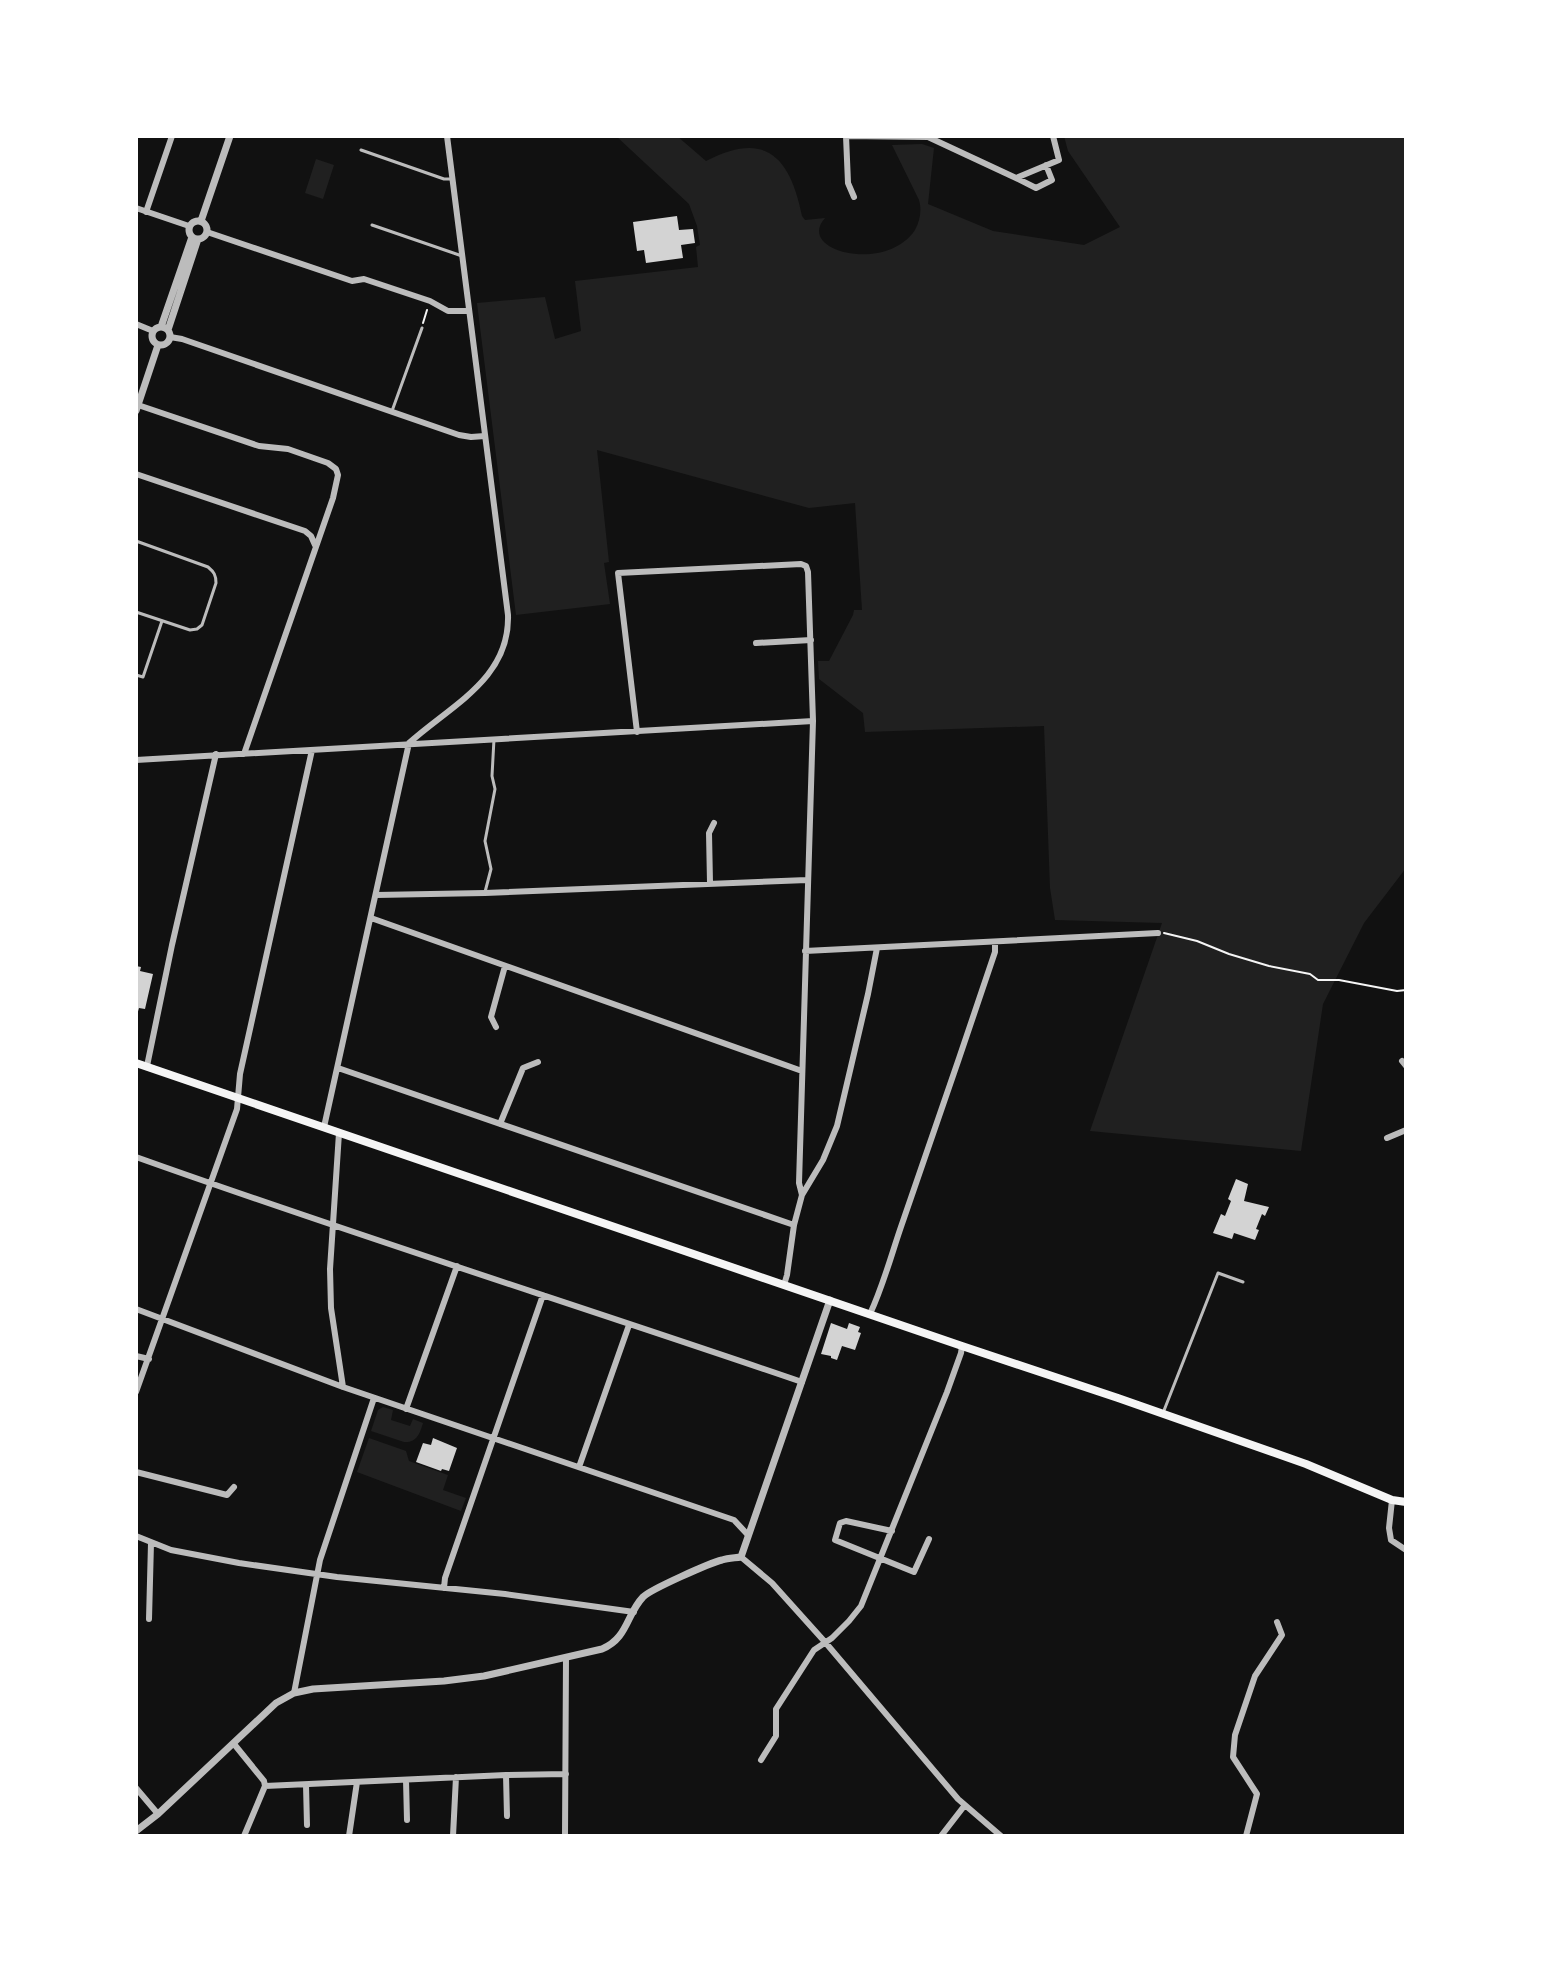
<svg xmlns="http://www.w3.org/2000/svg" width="1542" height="1972" font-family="'Golos Text',sans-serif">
<rect width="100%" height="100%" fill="#111"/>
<path fill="#202020" d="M616 136H677L706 161C766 130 790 157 802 216L805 220 825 218C795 251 886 274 915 230 920 221 922 210 919 200L892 145 922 144 934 148 928 204 993 231 1084 245 1120 227 1068 151 1064 136H1406V868L1364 923 1323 1004 1301 1151 1090 1131 1162 923 1055 920 1050 888 1044 726 865 732 863 713 819 679 818 661H829L853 615 854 610H862L855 503 809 508 597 450 609 562 604 563 610 604 516 615 477 303 545 297 555 339 581 331 575 281 698 267 696 247 700 245 697 226 689 204Z
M316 159 334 165 323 199 305 193Z
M383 1407 393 1410 391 1420 410 1426 413 1419 423 1423C420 1433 417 1443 404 1442L371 1431 378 1410Z
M369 1438 406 1451 409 1461 448 1475 443 1490 466 1498 461 1511 357 1472Z"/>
<path fill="#d3d3d3" d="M677 216 679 230 693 229 695 243 681 245 683 258 646 263 644 250 637 251 633 222Z
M136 966 141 967 140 971 153 974 145 1009 139 1008 137 1015Z
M1236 1179 1248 1184 1244 1201 1269 1207 1265 1216 1262 1214 1256 1229 1259 1230 1255 1240 1234 1233 1232 1239 1213 1233 1221 1214 1225 1216 1231 1201 1228 1199Z
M831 1323 847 1329 849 1323 860 1327 858 1332 861 1333 855 1350 842 1346 837 1360 831 1358V1356L821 1354Z
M433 1438 457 1448 449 1471 442 1469 441 1471 416 1462 423 1443 431 1445Z"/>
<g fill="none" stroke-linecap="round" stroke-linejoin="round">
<path stroke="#f5f5f5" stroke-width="2" d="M423 323 427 310
M1164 933 1197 941 1229 954 1269 966 1310 974 1318 980H1339L1397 991 1406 990"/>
<path stroke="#bcbcbc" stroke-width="3" d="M361 150 444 179H452
M372 225 462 256
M392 411 422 328
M136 541 208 567C214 572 216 575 216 583L202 625 197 629 190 630 136 612
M136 675 143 677 162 621
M485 892 491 869 485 841 495 789 492 776 494 739
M1163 1413 1218 1273 1243 1282"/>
<path stroke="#bcbcbc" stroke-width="6" d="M846 136 928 137 1016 178 1059 160 1053 136
M846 136 848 183 854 197
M1016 178 1036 188 1052 180 1046 165
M136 208 189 226
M146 212 172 136
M207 232 352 281 364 279 430 301 448 311H469
M136 324 153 331
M170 337 182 339 459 435 471 437 485 436
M138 405 259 446 288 449 328 463 336 469 338 475 333 498 244 754
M136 474 305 531 311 536 315 545
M756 643 811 640
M637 732 618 573 801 564 806 566 808 572 813 721 799 1183 802 1195 794 1225 787 1275 784 1285
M409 743C451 705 510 679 508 615L447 136
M136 760 813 721
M710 883 709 833 714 823
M376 895 485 893 807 880
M371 918 802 1071
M805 951 1158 933
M496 1027 491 1017 505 966
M1402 1061 1406 1066
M147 1066 172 945 216 754
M338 1068 794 1225
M500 1124 523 1068 538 1062
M324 1127 409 743
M339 1133 330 1269 331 1308 343 1387
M1387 1138 1406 1130
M136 1157C357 1236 580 1306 802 1382
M802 1195 823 1160 837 1126 868 994 877 948
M136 1309 343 1387 734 1520 748 1535
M870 1314C884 1284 892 1252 903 1221 934 1131 965 1042 995 952V942
M136 1356 149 1359
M136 1392 237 1109 240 1074 312 750
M406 1409 457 1266
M579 1467 629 1325
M136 1472 227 1495 234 1487
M1392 1500 1389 1528 1391 1540 1406 1550
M892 1531 846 1521 840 1523 835 1540 914 1572 929 1539
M136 1536 171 1550 239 1563 337 1577 505 1594 634 1612
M741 1557 772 1583 825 1642 958 1799 1001 1836
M444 1588 445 1578 543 1295
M149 1619 151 1543
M294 1693 320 1560 374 1398
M234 1744 264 1781 265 1786 506 1775 566 1774
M761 1760 776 1736V1709L814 1650 832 1638 849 1621 861 1606 947 1392 961 1353 962 1346
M506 1775 507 1816
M406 1780 407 1820
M306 1785 307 1825
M136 1788 158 1814
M244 1836 265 1786
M349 1836 357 1782
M453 1836 456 1777
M565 1836 566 1658
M941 1836 965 1805
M1246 1836 1257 1794 1233 1757 1235 1735 1255 1676 1282 1635 1277 1622"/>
<path stroke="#bcbcbc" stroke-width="7" d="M189 230a9 9 0 1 1 18 0a9 9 0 1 1-18 0Z
M201 221 230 136
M152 336a9 9 0 1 1 18 0a9 9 0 1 1-18 0Z
M161 327 192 237
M168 330 198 239
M136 411 158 345
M136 1831 158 1814 276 1703 294 1693 313 1689 444 1681 484 1676 602 1649C628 1638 626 1615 643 1597 651 1589 710 1563 722 1560 728 1558 735 1558 741 1557L830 1300"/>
<path stroke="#f5f5f5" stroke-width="8" d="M136 1063 962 1346 1118 1398 1306 1464 1392 1500 1406 1502"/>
</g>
<rect width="1542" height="1972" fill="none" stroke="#ffffff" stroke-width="276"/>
</svg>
